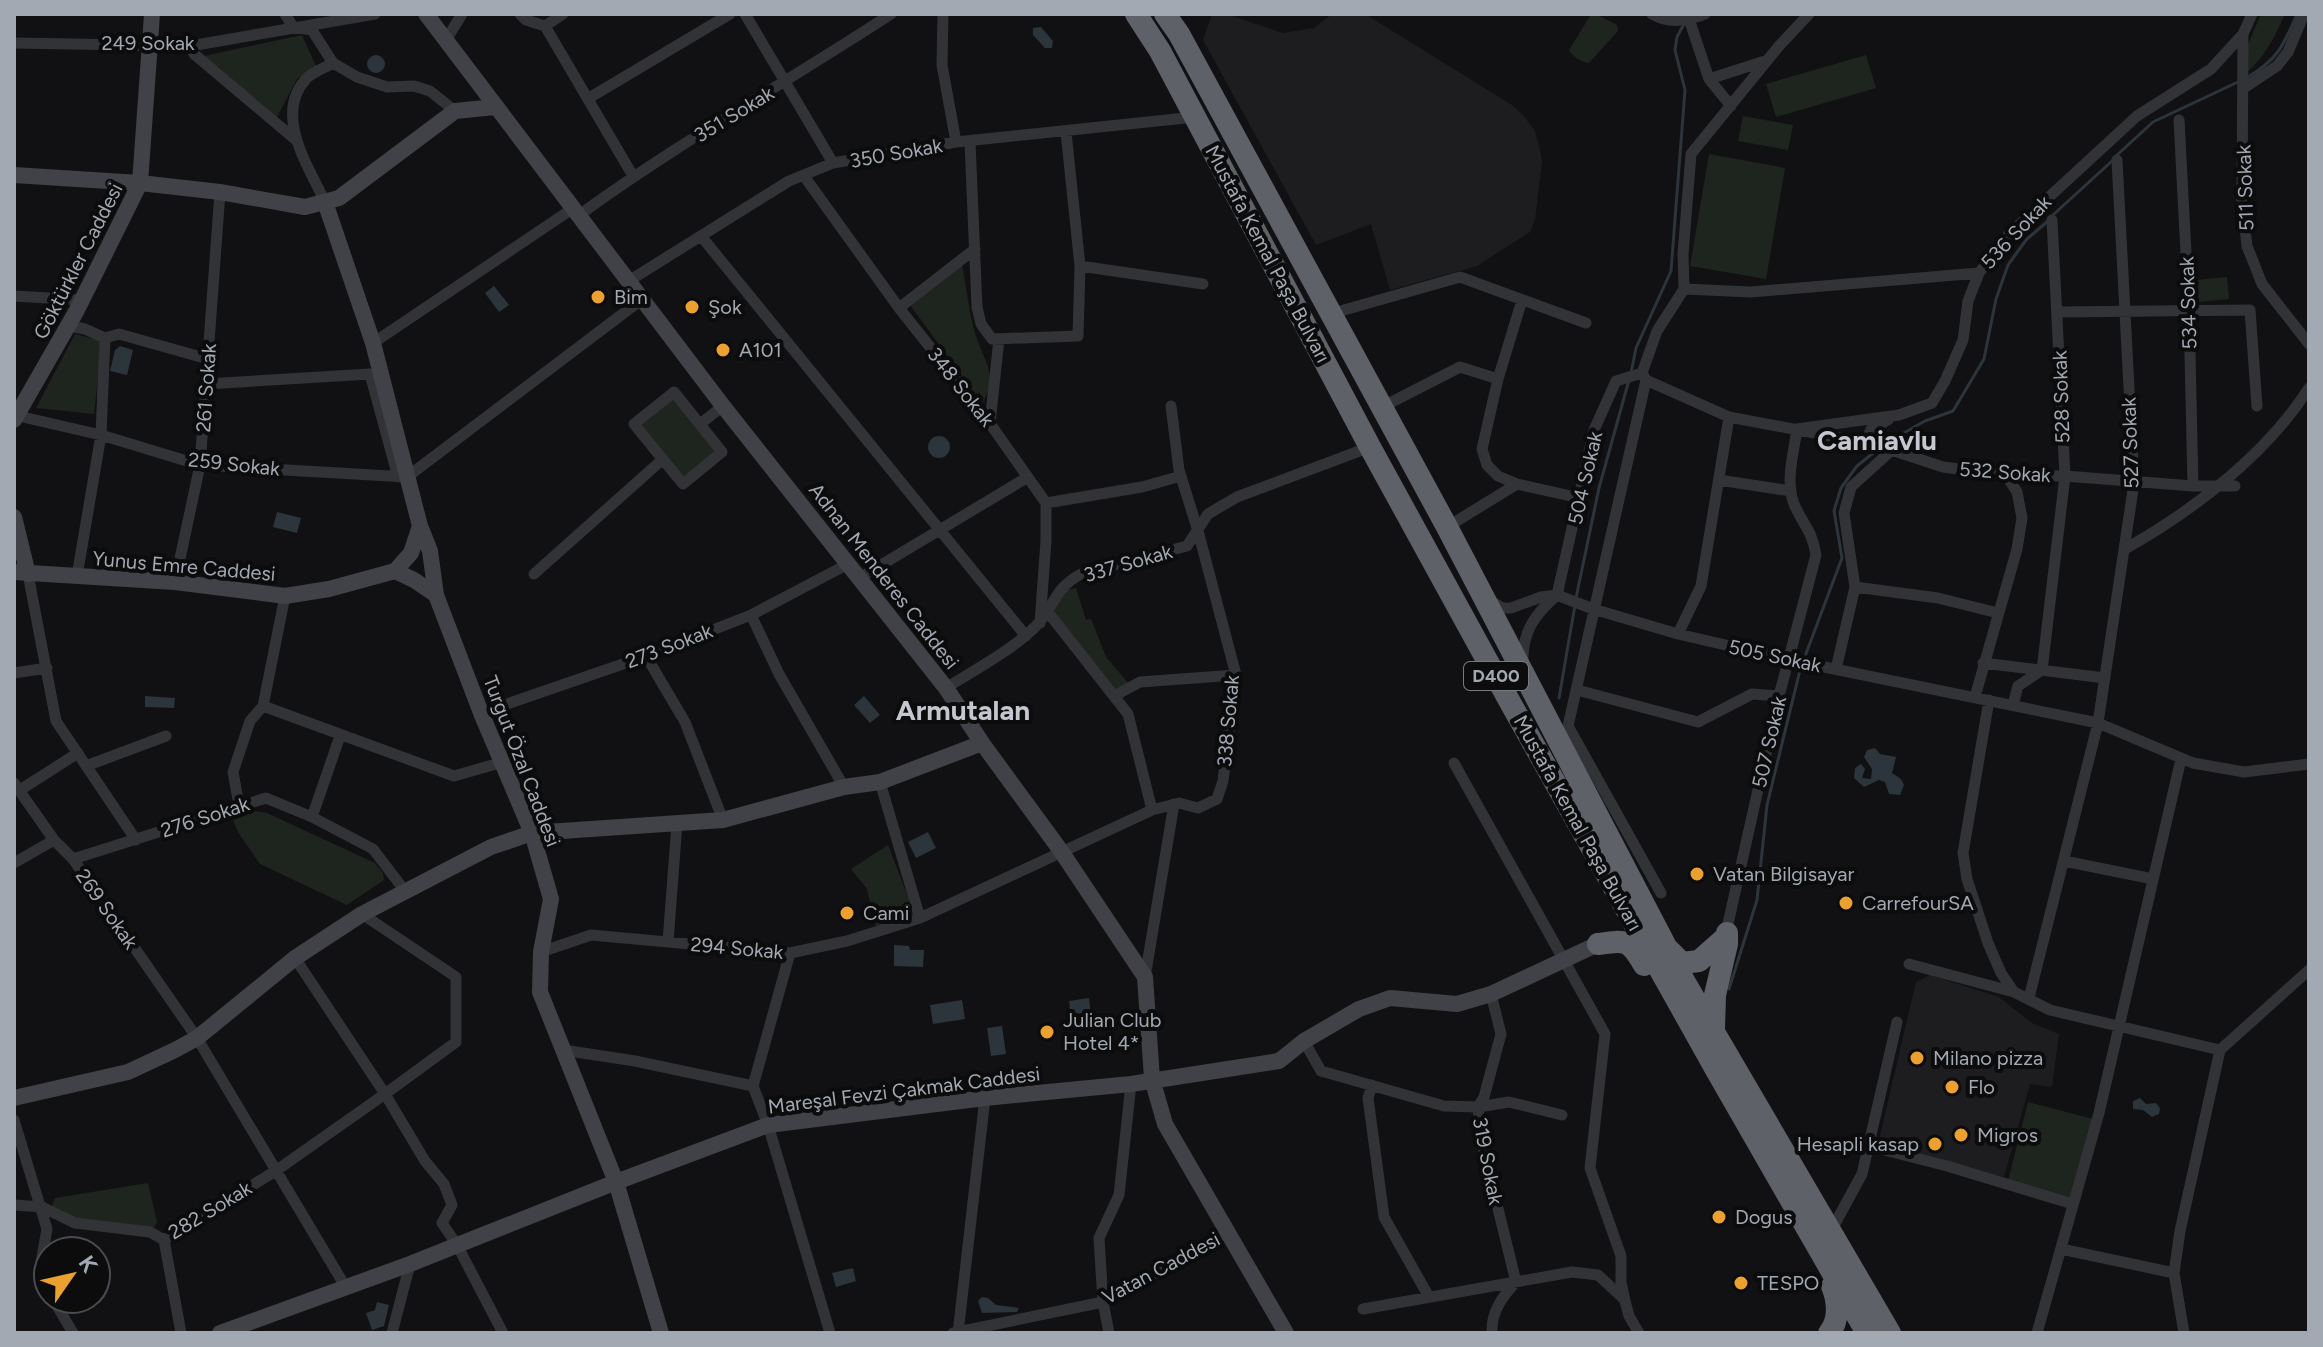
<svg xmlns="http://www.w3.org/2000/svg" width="2323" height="1347" font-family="Figtree,sans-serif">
<rect width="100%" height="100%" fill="#111113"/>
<path fill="#1d1d1f" d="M1212 14H1226L1283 33 1314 28 1332 14H1365L1512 105 1523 115 1535 131 1540 150 1542 161 1535 220 1530 232 1477 266 1390 290 1371 224 1316 245 1203 40Z
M1930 975 1999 997 2032 1023 2059 1034 2052 1087 2030 1084 2004 1177 1878 1144 1916 982Z"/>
<path fill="#1e251e" d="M1596 14 1617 25 1618 31 1589 63C1582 63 1572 56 1569 50L1590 16Z
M2261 14H2285C2274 38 2264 60 2242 76L2243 56Z
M302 35 316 66 297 79 277 117 204 56Z
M1866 55 1876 88 1776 117 1766 84Z
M1743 116 1793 125 1788 150 1738 141Z
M1709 154 1785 168 1766 279 1690 266Z
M962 265C967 289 969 316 977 339 985 362 999 378 982 403L910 305Z
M2227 277 2229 299 2199 302 2196 280Z
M75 334 102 341 94 414 36 408Z
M673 396 720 453 684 482 637 425Z
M1076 588 1086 620 1091 619 1106 657 1129 684 1114 693 1055 616 1054 602 1066 590Z
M256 811 267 813 375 863 383 873 384 880 347 905 260 864 238 832 233 820Z
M888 845 915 915 876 927 867 889 851 869Z
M2028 1102 2093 1119 2072 1198 2008 1181Z
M148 1183 157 1222 153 1229 75 1218 52 1206 55 1198Z"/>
<path fill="#2b353b" d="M1041 27 1053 41 1052 48H1045L1033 35V28Z
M367 64a9 9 0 1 1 18 0a9 9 0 1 1-18 0Z
M494 286 509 305 499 312 485 293Z
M120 346 133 350 127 375 110 371 115 350Z
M928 447a11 11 0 1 1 22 0a11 11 0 1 1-22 0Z
M277 512 301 518 297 533 273 527Z
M145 696 175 698 174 708 145 707Z
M864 696 880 715 870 723 854 705Z
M1875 748 1880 754 1896 757 1892 773 1901 779 1904 785 1900 795 1889 794 1885 782 1879 780 1864 787 1854 778 1855 768 1861 764 1865 769 1862 778 1871 779 1872 769 1864 757 1867 750Z
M928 832 936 848 916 858 908 842Z
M894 945 909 946 910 950H924L923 967 894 966Z
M1089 998 1092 1024 1072 1026 1069 1001Z
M962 1000 965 1019 933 1024 930 1005Z
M1002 1026 1006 1054 991 1056 987 1028Z
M2140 1098 2146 1104 2156 1103 2160 1108 2159 1114 2152 1117 2143 1110 2133 1109V1101Z
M853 1268 856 1281 836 1287 832 1273Z
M982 1297 988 1298 996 1305 1019 1308 1017 1312 982 1313 978 1301Z
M377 1302 389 1305 384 1326 372 1330 366 1313 375 1310Z"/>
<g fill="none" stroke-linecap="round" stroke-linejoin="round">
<path stroke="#2b353b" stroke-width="3" d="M2246 78C2277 61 2284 45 2297 14
M2117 155 2153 122 2240 81
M2053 215 2112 161
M1631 373 1636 348 1671 271 1685 90 1675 50 1677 37 1684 24
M1886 443 1925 421 1953 411 1984 359 1996 299 2008 265 2026 240 2048 221
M1576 598 1599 488 1629 380
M1804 659 1842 558 1834 511 1841 488 1857 466 1877 450
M1559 698 1575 605
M1729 989 1757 900 1767 805 1801 666"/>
<path stroke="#323337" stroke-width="11" d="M285 14 293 27 312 30 333 63 357 77 387 87 414 86 430 91 455 111
M520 14 526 20 545 26 633 176
M745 14 833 163
M943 14 942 65 956 142
M1652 14C1669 24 1686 21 1705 14
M2252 14 2243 34 2242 202 2247 246 2262 284 2309 344
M1689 19 1709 79 1731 106
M545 26 563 14
M446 40 462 14
M14 43 190 46 375 14
M190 46 194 54 296 140
M1709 79 1765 61
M2244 88 2277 66 2288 52 2304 14
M589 98 730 14
M2179 120 2189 310 2193 486
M970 142 977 307 981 324 992 339 1078 336 1080 266 1066 132
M804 176 899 308 984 415 1046 503V541L1040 623
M325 202C309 167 273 115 306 79 312 72 325 68 333 63
M578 216C678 143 787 82 891 14
M701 236 1026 636
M1080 266 1203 284
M627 282 789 181 833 163 956 142 1195 117
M1684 289 1751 292 1979 273 2009 234 2137 116 2211 69 2243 34
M14 296 82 300
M1522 300 1498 379 1482 449 1487 465 1498 476 1517 484 1580 498
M899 308 975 249
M2058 312 2250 310 2257 406
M1330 314 1460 277 1586 323
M69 326 85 329 105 338 101 435 77 576
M105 338 119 334 208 359
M373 343 572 209
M1642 373 1646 380 1729 417 1873 444 1943 467 2006 475 2065 476 2193 486H2235
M1642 373 1657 331 1684 289 1683 254 1691 154 1779 46 1809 14
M1646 380 1568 726 1661 893
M206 384 370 374 398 477
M674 392 722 452 683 484 634 424Z
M1382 407 1460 367 1498 379
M14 415 101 435 200 465 407 477 641 300
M990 423 999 339
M700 424 723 406
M1873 444 1868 437 1871 429 1888 420
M1719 480 1791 491
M1046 503 1142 487 1181 476
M1447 527 1517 484
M2125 549C2194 510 2266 455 2309 388
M28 574 56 721 136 840
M534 574 663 459
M861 577 1028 477
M175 582 200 465 220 192
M1855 587 1938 598 1998 613
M1557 595 1594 430 1616 381 1642 373
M1489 600 1502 608H1511L1541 597 1557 595 1593 609 1678 634 1790 660 2098 723 2193 763 2244 772 2309 764
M1047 611 1128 714 1152 810
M751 615 779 674 844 787
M1678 634 1701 586 1729 417
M646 656 685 722 723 820
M1523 662C1522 632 1535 614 1557 595
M1983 663 2105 678
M1836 669 1855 587 1844 513 1851 487 1893 449
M14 673 47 668
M946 688C976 669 1011 651 1036 626 1055 607 1053 589 1081 574L1187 546 1208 514 1237 497 1370 447
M1577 690 1698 722 1752 694 1779 696
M1114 696 1140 682 1236 675
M1975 697 2017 549 2022 518 2017 492 2006 475
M1989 700 1963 853 1967 879 1988 943 2001 973 2014 992 2050 1010 2220 1050
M2013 705 2018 686 2042 670 2065 476 2052 220
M263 706 454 776 503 762
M481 713 646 656 751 615 850 563
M1454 763 1605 1034 1590 1168 1621 1256V1282L1625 1301 1629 1316 1639 1333
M86 766 166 736
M880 782 920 918
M14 783 54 840 73 859 197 1038 345 1286
M20 790 78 753
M239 805 233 772 250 721 263 706 285 596
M312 817 340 736
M73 859 266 798 312 817 373 849 405 891
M2064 861 2153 879
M14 863 54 840
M362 914 456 977V1042L385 1094 425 1161 444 1184 452 1205 442 1223 457 1245 503 1333
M1725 937 1779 696 1816 555C1812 530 1803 525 1794 504 1785 480 1794 452 1797 429L1899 415 1932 403 1945 381 1963 340 1968 301 1979 273
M668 942 677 823
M541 952 591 935 790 953 847 941 920 918 1152 810 1179 803 1198 808 1217 799 1223 781 1236 675 1198 531 1179 470 1171 406
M1909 964 2014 992
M1145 977 1174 804
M1491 994 1501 1034 1484 1097 1478 1107 1480 1135 1516 1282C1502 1297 1491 1312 1492 1333
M2029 998 2098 723 2134 483 2117 160
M1304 1041 1321 1071 1444 1106 1478 1107 1509 1102 1562 1115
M563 1050 635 1061 753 1086 768 1125 830 1333
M1372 1085 1368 1098 1384 1217 1429 1297
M753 1086 790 953
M14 1120 47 1229 40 1268 48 1289
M1869 1146 1947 1166 2073 1204
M14 1205 42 1207 75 1223 150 1232 164 1240 277 1170 385 1094 295 958
M1831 1231 1862 1174 1897 1022
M164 1240 181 1333
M2061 1249 2174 1273
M53 1299 73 1333
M1363 1309 1572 1272 1598 1275 1625 1300
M392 1333 410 1264
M953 1333 1103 1302 1228 1232
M958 1333 985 1098
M1109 1333 1103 1302 1099 1238 1119 1195 1131 1084
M2037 1333 2099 1113 2181 759
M2184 1333 2174 1273 2180 1231 2220 1050 2309 970"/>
<path stroke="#404247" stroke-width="16" d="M426 14 723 406 946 688 982 743 1061 851 1145 977 1152 1079 1165 1124 1286 1333
M14 175 140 183 220 192 305 207 339 198 455 111 495 107
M325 202 373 343 420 526 430 551 436 595 481 713 532 833 551 899 541 952 540 992 616 1182 661 1333
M14 420 77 310 140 183 152 14
M14 517 28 574
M395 571 411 553 420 526
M395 571 414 580 436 595
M14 572 175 582 285 596 329 589 395 571
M14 1098 128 1072 175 1050 197 1038 295 958 362 914 491 847 532 833 723 820 844 787 880 782 982 743
M220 1333 410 1264 616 1182 768 1125 985 1098 1131 1084 1279 1061 1304 1041 1359 1009 1390 998 1457 1004 1491 994 1598 944"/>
<path stroke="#5e6268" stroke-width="22" d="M1136 14 1160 51 1370 447 1511 704 1715 1068 1867 1333
M1165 14 1179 34 1447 527 1683 979 1890 1333
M1598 944C1626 940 1629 939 1644 965
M1669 950 1682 963 1699 961 1725 938
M1714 1029 1715 995 1727 944V933
M1829 1333C1840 1320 1838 1301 1832 1286"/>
</g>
<g fill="#eca02f" stroke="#0c0c0d" stroke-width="3">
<circle cx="598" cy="297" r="8"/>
<circle cx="692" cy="307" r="8"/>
<circle cx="723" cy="350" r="8"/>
<circle cx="1697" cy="874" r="8"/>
<circle cx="1846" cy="903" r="8"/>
<circle cx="847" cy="913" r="8"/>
<circle cx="1047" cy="1032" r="8"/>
<circle cx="1917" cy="1058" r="8"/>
<circle cx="1952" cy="1087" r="8"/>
<circle cx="1961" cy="1135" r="8"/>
<circle cx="1935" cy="1144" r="8"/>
<circle cx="1719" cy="1217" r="8"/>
<circle cx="1741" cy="1283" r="8"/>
</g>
<g text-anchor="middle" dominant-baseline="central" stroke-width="8" stroke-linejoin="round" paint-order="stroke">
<rect fill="#0c0c0d" stroke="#767a81" stroke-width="2" x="1464" y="662" width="64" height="28" rx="6"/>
<g font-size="18" font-weight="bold" fill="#a3a9b3">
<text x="1496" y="676">D400</text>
</g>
<g font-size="20" fill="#a3a9b3" stroke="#0c0c0d">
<text x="148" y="43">249 Sokak</text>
<text transform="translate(734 114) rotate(-31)">351 Sokak</text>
<text transform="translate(896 153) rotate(-10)">350 Sokak</text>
<text transform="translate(2245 188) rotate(-92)">511 Sokak</text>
<text transform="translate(2016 232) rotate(-47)">536 Sokak</text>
<text transform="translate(1268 254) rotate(62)">Mustafa Kemal Paşa Bulvarı</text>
<text transform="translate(78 261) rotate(-63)">Göktürkler Caddesi</text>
<text transform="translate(2188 303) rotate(-92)">534 Sokak</text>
<text transform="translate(961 387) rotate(52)">348 Sokak</text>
<text transform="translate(206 388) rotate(-86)">261 Sokak</text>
<text transform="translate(2061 397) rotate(-92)">528 Sokak</text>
<text transform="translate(2130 443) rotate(-92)">527 Sokak</text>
<text transform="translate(234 464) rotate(6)">259 Sokak</text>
<text transform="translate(2005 472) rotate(4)">532 Sokak</text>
<text transform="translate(1585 478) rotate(-77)">504 Sokak</text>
<text transform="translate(1128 563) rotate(-16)">337 Sokak</text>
<text transform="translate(184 566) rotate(5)">Yunus Emre Caddesi</text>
<text transform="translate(884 576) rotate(52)">Adnan Menderes Caddesi</text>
<text transform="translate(669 646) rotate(-21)">273 Sokak</text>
<text transform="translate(1775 656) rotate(12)">505 Sokak</text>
<text transform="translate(1228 721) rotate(-85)">338 Sokak</text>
<text transform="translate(1769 742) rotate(-77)">507 Sokak</text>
<text transform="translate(522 761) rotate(69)">Turgut Özal Caddesi</text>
<text transform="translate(205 817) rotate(-18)">276 Sokak</text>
<text transform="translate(1578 823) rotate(61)">Mustafa Kemal Paşa Bulvarı</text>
<text transform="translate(107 909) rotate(55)">269 Sokak</text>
<text transform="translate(737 948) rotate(5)">294 Sokak</text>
<text transform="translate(904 1090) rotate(-7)">Mareşal Fevzi Çakmak Caddesi</text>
<text transform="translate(1488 1161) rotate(79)">319 Sokak</text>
<text transform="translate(210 1210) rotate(-31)">282 Sokak</text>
<text transform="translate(1161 1268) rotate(-28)">Vatan Caddesi</text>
</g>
<g font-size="20" fill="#a3a9b3" stroke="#0c0c0d" text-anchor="start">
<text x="614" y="297">Bim</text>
<text x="708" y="307">Şok</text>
<text x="739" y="350">A101</text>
<text x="1713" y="874">Vatan Bilgisayar</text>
<text x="1862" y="903">CarrefourSA</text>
<text x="863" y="913">Cami</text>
<text x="1063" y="1020">Julian Club<tspan x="1063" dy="23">Hotel 4*</tspan></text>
<text x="1933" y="1058">Milano pizza</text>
<text x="1968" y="1087">Flo</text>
<text x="1977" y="1135">Migros</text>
<text x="1919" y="1144" text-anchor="end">Hesapli kasap</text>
<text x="1735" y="1217">Dogus</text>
<text x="1757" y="1283">TESPO</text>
</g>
<g font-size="28" font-weight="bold" fill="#c4c7cf" stroke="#0c0c0d">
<text x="1877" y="440">Camiavlu</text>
<text x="963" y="710">Armutalan</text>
</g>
</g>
<rect width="2323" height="1347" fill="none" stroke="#a3a9b3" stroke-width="32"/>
<g transform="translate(72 1275) rotate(56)"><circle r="38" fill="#0c0c0d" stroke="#484b4f" stroke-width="2"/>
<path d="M0-6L14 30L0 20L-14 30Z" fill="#eca02f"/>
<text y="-12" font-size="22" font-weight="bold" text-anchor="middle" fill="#a3a9b3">K</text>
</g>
</svg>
